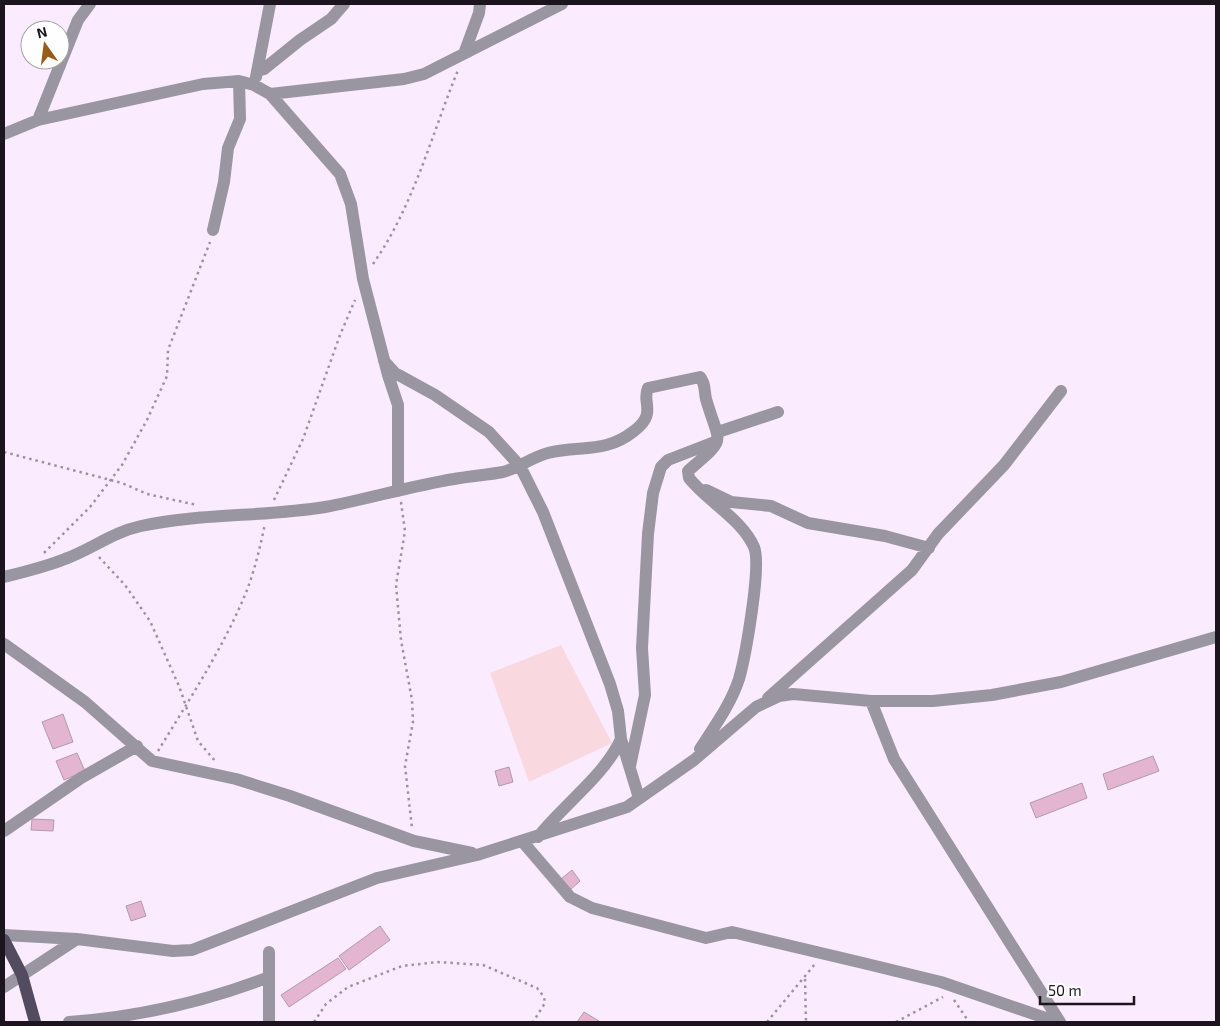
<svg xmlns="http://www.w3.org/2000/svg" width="1220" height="1026" font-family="'Exo 2',sans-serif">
<rect width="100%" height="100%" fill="#fbebfe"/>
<path fill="#fad8e0" d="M561 645 612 743 529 782 490 673Z"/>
<path fill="#e3b5d0" stroke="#b499a9" d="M63 714 73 742 53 749 42 722Z
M77 753 85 771 64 780 56 761Z
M1153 756 1159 771 1108 790 1103 774Z
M509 767 513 782 499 786 495 771Z
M1082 783 1087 798 1036 818 1030 803Z
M32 819 54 820 53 831 31 830Z
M572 870 580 881 570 890 561 879Z
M141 901 146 916 131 921 126 906Z
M380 926 390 940 349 970 339 956Z
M338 958 346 969 289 1007 281 995Z
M584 1012 599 1021V1022H577Z"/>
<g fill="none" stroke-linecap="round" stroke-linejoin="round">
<path stroke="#9e91a0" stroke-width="2.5" stroke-dasharray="2.5 4" stroke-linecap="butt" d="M373 264C413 207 432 134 458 70
M4 452 122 483 147 494 197 505
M274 500 303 439 340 335 355 300
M401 502 405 531 396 585 401 640 412 700 413 722 405 766 412 828
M44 553 90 507 122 465 147 420 167 376 168 350 210 242
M99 557 125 585 150 621 179 686 198 741 216 762
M158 751C189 700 225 645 247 590 255 569 260 547 265 524
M805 979 806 1022
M954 1000 969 1022
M314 1022 326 1004 348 987 402 966 437 962 483 965 537 988 544 997 545 1003 533 1022
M767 1022 815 964
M896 1022 943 997"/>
<path stroke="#9a96a1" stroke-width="12" d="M465 51 479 13 480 4
M257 71 264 69 300 40 331 19 344 4
M256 77 270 4
M270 94 340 174 351 204 363 279 388 375 398 405V491
M38 120 78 20 90 4
M4 134 38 120 203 84 239 81 254 85 270 94 404 79 424 74 562 4
M213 230 224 182 228 148 240 119 239 81
M384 361 395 373 435 395 489 432 520 466 543 512 610 684 618 711 621 739 639 798
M718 432 778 412
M706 490 731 502 771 506 808 523 885 536 929 548
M4 577C24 572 45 567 65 559 92 549 113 532 141 526 202 513 264 517 325 507 368 499 411 486 454 479 470 476 487 475 503 472 519 468 532 457 548 453 581 445 605 454 634 431 658 413 641 402 648 388L700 377C706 384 704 391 706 399 720 447 728 436 688 471L689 478C708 502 742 519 754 547 762 565 745 658 739 679 731 704 714 727 700 749
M4 644 85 702 152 761 236 779 290 796 414 841 472 853
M768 698 912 570 938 534 1004 465 1061 391
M871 701 894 759 1060 1022
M630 766 645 695 642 648 648 534 653 493 661 467 668 460 717 441
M4 831 81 778 137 746
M538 837C563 805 605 775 621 739
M522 841 570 897 592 908 706 938 732 932 863 963 941 982 1057 1022
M4 935 77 939 173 951 192 950 377 878 477 855 627 807 694 760 756 707 779 696 793 694 871 701H933L992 695 1061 682 1216 637
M4 987 77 939
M69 1022C139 1017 204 1002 269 977
M269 1022V952"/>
<path stroke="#534c60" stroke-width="12" d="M4 940 22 975 35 1022"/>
</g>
<rect width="1220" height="1026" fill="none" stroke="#1d151e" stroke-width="10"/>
<g transform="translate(45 45) rotate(346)"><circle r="24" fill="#fefefe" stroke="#a4a1a4"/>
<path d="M0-4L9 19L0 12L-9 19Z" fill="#975b1c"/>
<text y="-8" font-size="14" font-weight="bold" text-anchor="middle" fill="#1d151e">N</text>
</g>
<path d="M1040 996v8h94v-8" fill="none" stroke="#1d151e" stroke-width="2.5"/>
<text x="1048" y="996" font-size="15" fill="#1d151e" stroke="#fefefe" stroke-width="4" paint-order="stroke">50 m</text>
</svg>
